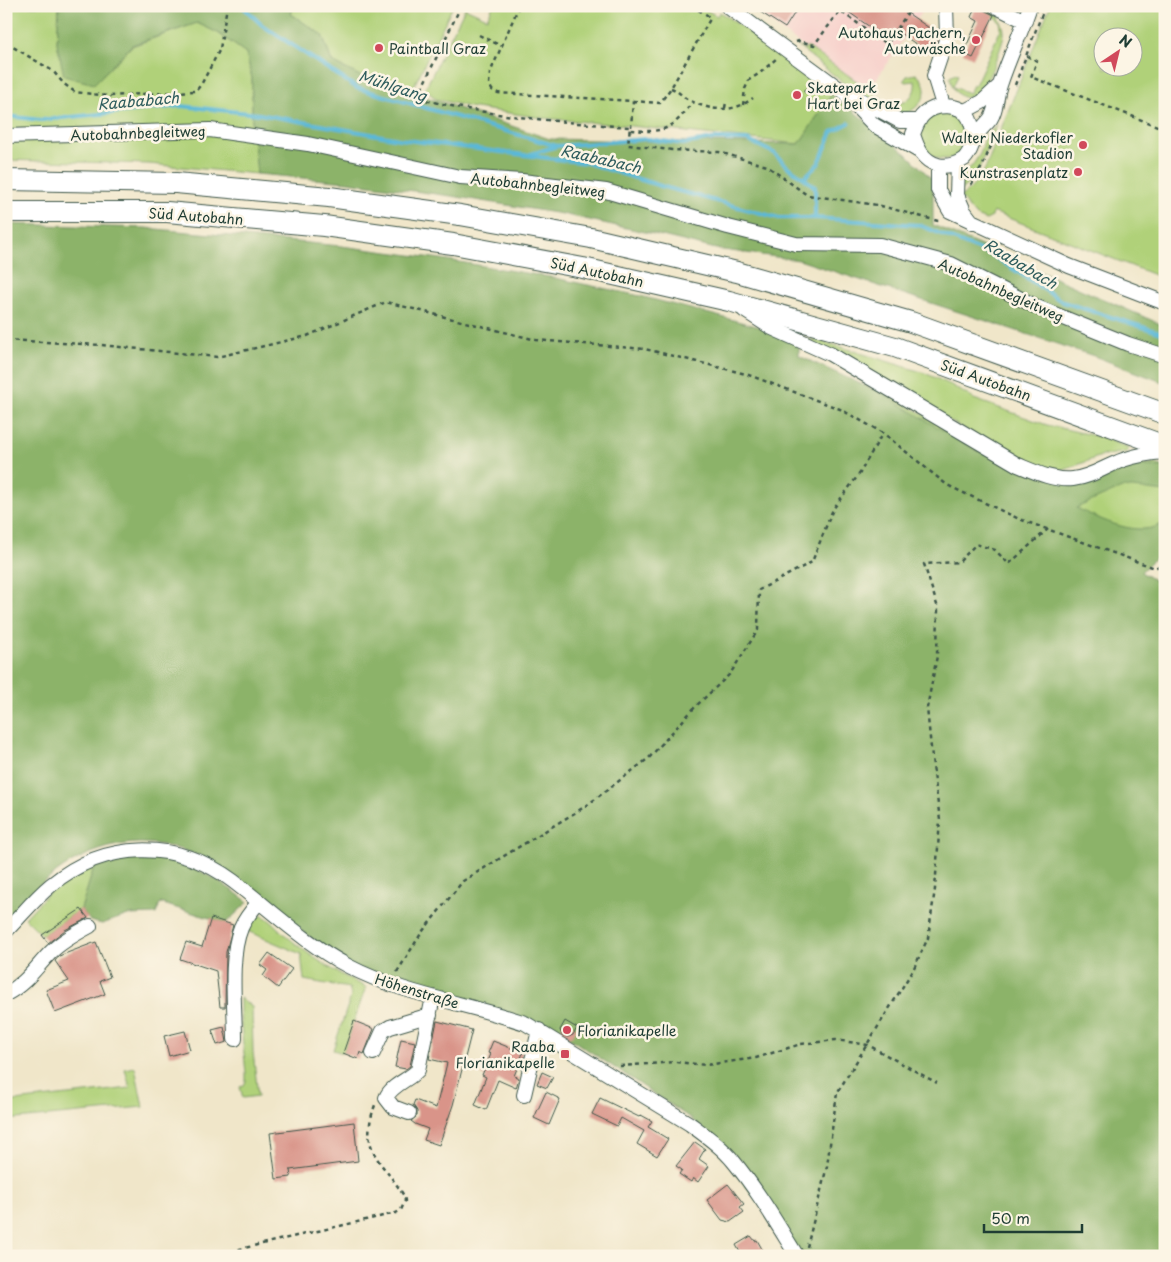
<svg xmlns="http://www.w3.org/2000/svg" width="1171" height="1262" font-family="'Playpen Sans',sans-serif">
<rect width="100%" height="100%" fill="#fcf5e5"/>
<filter id="ink" filterUnits="userSpaceOnUse"><feTurbulence type="fractalNoise" baseFrequency=".02" numOctaves="2"/><feDisplacementMap in="SourceGraphic" scale="10" xChannelSelector="R" yChannelSelector="G"/><feConvolveMatrix kernelMatrix="1 2 1 2 8 2 1 2 1" color-interpolation-filters="sRGB"/></filter>
<filter id="wash" filterUnits="userSpaceOnUse"><feTurbulence type="fractalNoise" baseFrequency=".0096" numOctaves="4" result="noise"/><feDisplacementMap in="SourceGraphic" scale="20" xChannelSelector="R" yChannelSelector="G"/><feGaussianBlur stdDeviation="1.12" result="paint"/><feColorMatrix in="noise" values="0 0 0 0 0 0 0 0 0 0 0 0 0 0 0 0 0 1.4 0 .05"/><feComposite in="paint" operator="in"/></filter>
<g filter="url(#wash)">
<rect width="100%" height="100%" fill="#f0e6c9"/>
<path fill="#f7d0cb" d="M748 6H926L866 94 785 33Z"/>
<path fill="#b0d179" stroke="#688756" fill-rule="evenodd" d="M6 6H59L57 43 94 84 132 46 197 23 218 33 246 53 252 78V121L257 174 149 164 6 160Z
M294 6H453L411 92 370 81 332 62 322 35 291 14Z
M493 6H698L717 16 720 12 774 49 832 94 799 144 631 126 542 118 469 107 436 99 425 89 465 8 487 18Z
M978 6H982L1000 17 999 18C1002 23 1004 27 1004 33 1004 44 986 88 977 94 962 104 952 91 950 77L955 74 958 75 953 87 969 93 973 85H975L1001 29C1001 22 999 20 993 16L994 14Z
M1050 6H1165V279L993 212 992 217 986 220 976 216 960 197C972 189 978 181 985 169ZM1104 38H1134V68H1104Z
M799 47 804 49 808 47 888 103C903 107 917 97 915 81L906 82 904 80 907 76 916 74C935 89 921 109 902 115L861 97Z
M920 135a24 24 0 1 1 48 0a24 24 0 1 1-48 0Z
M997 125 978 171 973 179 959 192 963 173 972 166 980 154 986 136Z
M806 339 821 341 925 373 951 385 974 399 1047 425 1105 438 1129 449 1127 452 1101 456 1059 472 1031 467Z
M874 386 1039 481 1117 473 1136 463 1156 464 1165 467V541L1149 553 858 413Z
M95 864 81 909 42 935 25 918 52 889Z
M258 915C267 915 276 927 283 933 309 956 334 972 366 987L343 1053 333 1050 351 996 349 988 304 980 301 954 245 930 254 917Z
M240 998 252 1007 253 1052 258 1096 243 1098 240 1087 244 1085 246 1081V1073L240 1015Z
M135 1067 143 1107 6 1120V1102L130 1088 125 1069Z"/>
<path fill="#8cb369" stroke="#56784e" d="M59 6H294L291 14 322 35 332 62 370 81 411 92 550 139 799 144 832 94 907 154 933 180V225L1165 326V383L1094 356 799 260 716 249 654 234 562 214 451 196 348 182 257 174 252 121V78L246 53 218 33 197 23 132 45 94 84 64 76 57 43Z
M6 224 145 228 341 246 441 259 550 277 640 296 799 337V356L883 394 977 451 1067 484 1136 465 1165 467V492L1124 487 1076 508C1101 519 1139 540 1165 522V548L1141 572 1165 587V1256H802L693 1120 638 1083 574 1041 528 1021 349 966 200 856C188 852 176 847 163 845 122 837 77 853 46 881 32 893 20 908 6 922Z
M150 855C192 864 214 876 248 902L226 923 160 903 156 914 128 915 102 924 90 921 81 909 95 864 108 860Z"/>
<g fill="none" stroke-linecap="round" stroke-linejoin="round">
<path stroke="#5ab8d8" stroke-width="4" d="M242 6 262 25 357 88 557 146
M6 116 41 120 181 106 259 114 399 139 587 163 664 187 779 218H815L919 225 992 255 1063 302 1165 334
M528 155 557 146 648 139 683 144 713 139 747 140 774 153 788 167 804 178
M815 218V187L804 178 819 163 832 132 849 123"/>
</g>
<g id="blocks">
<path fill="#d99489" d="M751 6H799L785 28Z
M840 6H906L903 10 938 34 936 42 929 53 894 29 887 39Z
M976 6 994 15 973 58 963 53 978 21 971 17Z
M81 909 88 918 65 930 48 943 42 935Z
M211 918 233 925 226 952 225 1007H220L216 971 180 959 186 942 202 947Z
M96 942 110 977 100 981 105 994 55 1013 46 990 69 981 55 961 59 956Z
M269 953 292 969 278 988 263 976 267 970 260 965Z
M354 1021 374 1029 364 1054 360 1052 358 1059 343 1053Z
M437 1021 472 1030 453 1105 439 1145 424 1140 428 1129 415 1124 411 1121 417 1116V1111L413 1105 415 1100 436 1108 447 1063 429 1059Z
M565 1021 577 1028 573 1035 568 1037 562 1035 560 1030Z
M224 1027 227 1042 217 1045 212 1030Z
M185 1031 190 1050 169 1056 164 1036Z
M401 1039 415 1042 410 1066 406 1069 395 1067Z
M493 1041 523 1053 514 1076 519 1078 516 1088 498 1080 486 1110 475 1105 486 1077 482 1075 491 1054 488 1053Z
M542 1072 553 1077 547 1088 537 1084Z
M546 1092 560 1099 549 1125 534 1118Z
M600 1098 639 1117 641 1115 652 1121 648 1127 668 1139 657 1156 637 1144 644 1131 621 1118 617 1126 592 1114Z
M354 1122 358 1161 290 1170 291 1177 276 1179 270 1133Z
M695 1142 705 1149 699 1159 709 1166 698 1182 693 1178 691 1182 679 1174 682 1170 676 1166Z
M728 1184 744 1204 740 1207 744 1212 730 1222 722 1220 707 1200Z
M751 1236 755 1241 757 1240 766 1256H742L736 1245Z"/>
</g>
</g>
<g filter="url(#ink)">
<use href="#blocks" fill-opacity="0" stroke="#3e564a" stroke-width="1"/>
<g fill="none" stroke-linecap="round" stroke-linejoin="round">
<defs>
<path id="minor" d="M727 6 838 88 900 121H919
M995 6 1025 21
M847 97 874 125 919 151
M943 105 934 76 947 37 946 6
M963 112 982 102 999 86
M6 136 210 130 308 144 460 177 522 181 606 191 728 227 796 244 880 245 951 264 1037 307 1128 344 1165 356
M975 137C973 131 972 124 969 118 961 103 936 103 924 114 918 119 916 127 913 134 917 148 923 161 938 165 947 167 957 164 964 159 972 151 971 144 976 136 980 129 987 124 991 118 997 108 996 96 1000 85 1009 58 1021 33 1030 6
M958 163 957 195 964 211 973 223
M938 165V190L950 211 1069 266 1165 303
M744 310 772 328 830 354 1018 465C1035 472 1054 481 1073 479 1092 477 1106 466 1123 460 1137 455 1151 453 1165 452
M6 931C21 916 34 899 51 885 105 840 176 839 233 881 271 910 306 944 348 966 403 995 467 1003 525 1023L690 1124C706 1136 722 1147 734 1162 758 1191 777 1224 797 1256
M6 994C26 984 36 967 51 952 62 941 77 933 90 926
M235 1039C235 1008 229 956 241 928 245 918 252 910 259 902
M373 1053 383 1031 390 1027 430 1015
M524 1095 539 1030
M409 1113 393 1107 386 1098C391 1085 409 1080 418 1070L433 997"/>
<path id="highway" d="M6 180 176 183 329 197 460 215 591 238 737 272 911 322 1165 414
M6 212H167L324 226 453 244 583 268 729 301 895 347 1165 446"/>
</defs>
<use href="#minor" stroke="#3e564a" stroke-width="16"/>
<use href="#highway" stroke="#3e564a" stroke-width="22"/>
<path stroke="#3e564a" stroke-width="2.5" stroke-dasharray="4 4" stroke-linecap="butt" d="M461 6 417 98C487 116 559 122 630 127L628 145 672 150 719 152 767 166 807 195 877 205 942 222
M519 6 490 73 489 84 492 90 498 93 633 101 631 127
M479 35 501 46
M796 42 799 41 814 45 840 11 886 43 890 40 912 6
M6 45 13 47 53 71 64 84 75 92 109 96 196 91 202 83 220 49 227 6
M1027 56 1037 61 1031 77 1165 129
M1015 85 1045 6
M671 88C677 90 681 95 687 99 709 111 733 114 753 98
M804 92 812 85
M633 101 660 103 671 88 710 19 707 15 692 6
M743 105 745 89 749 80 760 73 777 58
M725 108 726 102
M631 130C666 133 671 130 693 102
M971 185 983 165 996 134
M6 340 101 345 217 357 307 336 386 302 536 340 645 349 746 374 840 409 883 433 947 485 1019 519 1155 568 1165 563
M397 972 422 932 463 881 586 806 649 758 696 706 730 674 758 630 759 590 812 562 833 509 860 473 882 434
M620 1066 676 1062 706 1065 756 1058 801 1044 836 1040 868 1045 937 1083
M807 1247 827 1166 837 1093 913 970 928 938 935 889 940 820 932 758 927 708 937 656 938 608 924 564 959 562 976 544 995 550 1009 564 1048 529
M224 1256 240 1249 396 1213 401 1210 405 1201 404 1196C382 1160 358 1152 375 1105"/>
<use href="#minor" stroke="#fff" stroke-width="14"/>
<use href="#highway" stroke="#fff" stroke-width="20"/>
</g>
</g>
<g fill="#d1495b" stroke="#fcf5e5" stroke-width="2">
<circle cx="976" cy="40" r="5"/>
<circle cx="379" cy="48" r="5"/>
<circle cx="797" cy="95" r="5"/>
<circle cx="1083" cy="145" r="5"/>
<circle cx="1078" cy="172" r="5"/>
<circle cx="567" cy="1030" r="5"/>
<rect x="560" y="1049" width="10" height="10" rx="2.5"/>
</g>
<g text-anchor="middle" dominant-baseline="central" stroke-width="5" stroke-linejoin="round" paint-order="stroke">
<g font-size="14" fill="#1f3d34" stroke="#fcf5e5" text-anchor="end">
<text x="966" y="32">Autohaus Pachern,<tspan x="966" dy="16">Autowäsche</tspan></text>
<text x="389" y="48" text-anchor="start">Paintball Graz</text>
<text x="807" y="87" text-anchor="start">Skatepark<tspan x="807" dy="16">Hart bei Graz</tspan></text>
<text x="1073" y="137">Walter Niederkofler<tspan x="1073" dy="16">Stadion</tspan></text>
<text x="1068" y="172">Kunstrasenplatz</text>
<text x="577" y="1030" text-anchor="start">Florianikapelle</text>
<text x="555" y="1046">Raaba<tspan x="555" dy="16">Florianikapelle</tspan></text>
</g>
<g font-size="14" fill="#1f3d34" stroke="#fcf5e5">
<text transform="translate(138 133) rotate(-2)">Autobahnbegleitweg</text>
<text transform="translate(538 185) rotate(6)">Autobahnbegleitweg</text>
<text transform="translate(196 216) rotate(4)">Süd Autobahn</text>
<text transform="translate(597 272) rotate(12)">Süd Autobahn</text>
<text transform="translate(1001 290) rotate(24)">Autobahnbegleitweg</text>
<text transform="translate(986 380) rotate(20)">Süd Autobahn</text>
<text transform="translate(417 991) rotate(17)">Höhenstraße</text>
</g>
<g font-size="15" font-style="italic" fill="#2e5c5d" stroke="#fcf5e5">
<text transform="translate(393 85) rotate(18)">Mühlgang</text>
<text transform="translate(138 100) rotate(-5)">Raababach</text>
<text transform="translate(601 158) rotate(13)">Raababach</text>
<text transform="translate(1021 263) rotate(31)">Raababach</text>
</g>
</g>
<rect width="1171" height="1262" fill="none" stroke="#fcf5e5" stroke-width="25"/>
<g transform="translate(1118 52) rotate(35)"><circle r="24" fill="#fcf5e5" stroke="#a4ab9e"/>
<path d="M0-4L9 19L0 12L-9 19Z" fill="#d1495b"/>
<text y="-8" font-size="14" font-weight="bold" text-anchor="middle" fill="#1f3d34">N</text>
</g>
<path d="M984 1224v8h98v-8" fill="none" stroke="#1f3d34" stroke-width="2.5"/>
<text x="991" y="1224" font-size="15" fill="#1f3d34" stroke="#fcf5e5" stroke-width="4" paint-order="stroke">50 m</text>
</svg>
